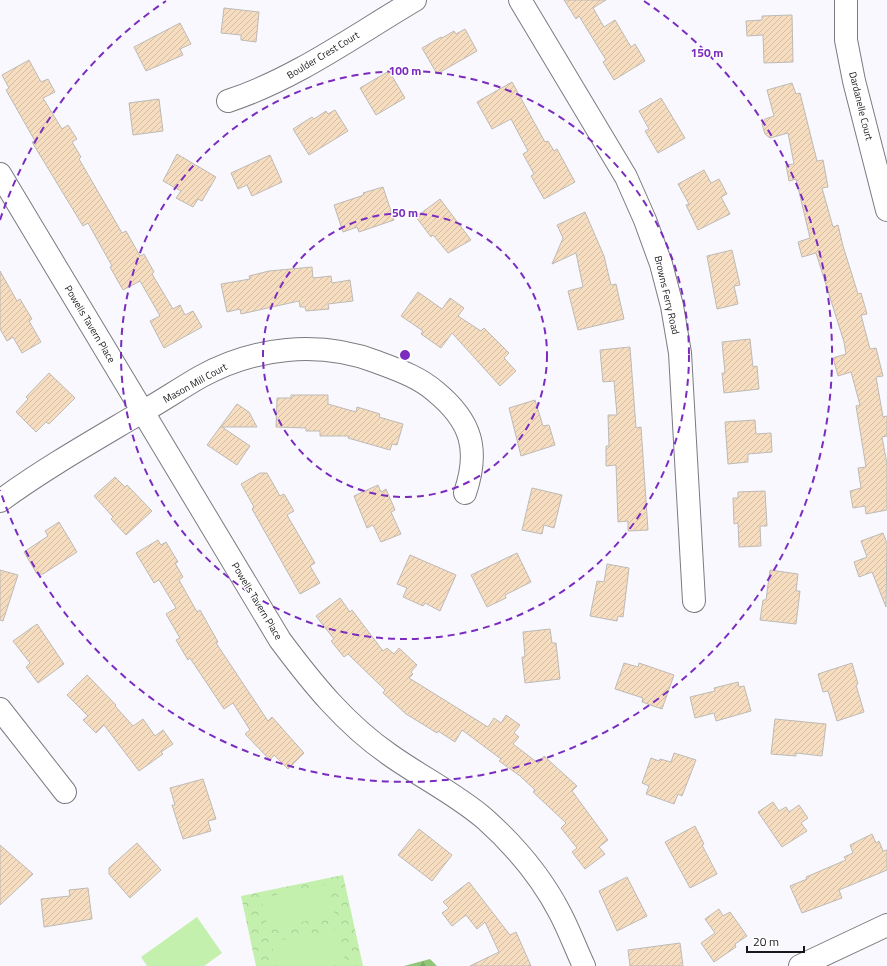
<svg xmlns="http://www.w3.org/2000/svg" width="887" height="966" font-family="'Titillium Web',sans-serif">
<defs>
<pattern id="forest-firs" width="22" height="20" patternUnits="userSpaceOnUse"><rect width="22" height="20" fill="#91c676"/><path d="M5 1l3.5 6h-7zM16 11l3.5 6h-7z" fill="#7ca966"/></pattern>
<pattern id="park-crowns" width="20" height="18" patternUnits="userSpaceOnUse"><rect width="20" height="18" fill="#c3f0ac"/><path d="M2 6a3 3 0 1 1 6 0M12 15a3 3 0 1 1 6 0" fill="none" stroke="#a7cd93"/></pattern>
<pattern id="building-hatch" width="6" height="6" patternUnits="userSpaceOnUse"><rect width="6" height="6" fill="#f6ddbf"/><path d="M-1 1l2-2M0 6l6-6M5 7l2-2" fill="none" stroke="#d2bda4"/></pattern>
</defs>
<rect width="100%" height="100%" fill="#f8f8fe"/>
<path fill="url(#forest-firs)" d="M430 959 437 966H404Z"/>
<path fill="url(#park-crowns)" d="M343 875 363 966H256L241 896Z"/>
<path fill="#c3f0ac" d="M329 884 335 915 268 929 261 898Z
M197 917 222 953 204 966H147L141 957Z
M339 929 345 961 318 966H276L271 942Z"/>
<path fill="url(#building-hatch)" stroke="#bebab6" d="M564 0H606L593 8 604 27 615 20 631 47 635 44 645 61 614 80 603 62 606 60 579 16 576 19Z
M224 8 259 12 256 42 241 40V35L221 33Z
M792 15 793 62 764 63 763 35 747 36 746 21 762 20V16Z
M180 23 191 44 180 49 183 55 146 71 134 47Z
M465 29 477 51 437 74 422 48 441 37 442 38 454 31 456 34Z
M29 60 41 82 48 79 55 92 43 98 62 129 68 125 77 139 72 142 81 157 79 159 122 233 126 231 140 256 144 254 154 272 152 274 173 309 180 305 185 315 193 311 202 327 164 348 150 321 160 316 140 281 123 290 110 267 112 266 88 223 83 226 32 142 35 141 6 90 9 88 2 75Z
M389 71 405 98 376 115 360 88Z
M512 82 545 142 548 141 554 151 557 149 575 182 544 199 531 176 534 174 523 154 528 151 511 119 492 129 477 102Z
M792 83 796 94 800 93 817 161 823 160 828 187 822 188 833 227 838 225 843 246 858 294 861 293 867 314 861 315 870 349 876 348 883 376 876 377 883 417 887 416V436L882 437 887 464V510L866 514 865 506 853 508 850 491 861 488 858 468 866 467 856 406 860 405 851 372 838 376 833 358 846 354 844 342 816 253 802 257 798 242 810 238 796 179 789 181 786 165 794 164 788 133 770 138 765 134 762 124 765 119 774 116 767 90Z
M661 98 685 138 658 153 645 131 649 129 639 111Z
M159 99 163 131 133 135 129 103Z
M335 110 348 131 309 155 293 129 312 117 314 119 326 111 328 114Z
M177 154 216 177 202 201 198 199 193 207 176 198 181 191 163 181Z
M270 155 282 182 252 196 247 185 238 189 231 173Z
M704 170 711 183 719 179 727 194 721 197 730 214 698 230 686 205 689 204 678 184Z
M383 187 394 220 359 232 357 227 343 232 334 205 364 195 363 193Z
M440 199 471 240 448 253 433 235 431 237 416 217Z
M585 212 604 256 611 285 616 284 624 319 578 330 568 291 583 287 576 253 552 264 563 238 557 225Z
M732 250 740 285 734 286 738 304 717 309 707 256Z
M312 267 313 278 331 276 332 283 350 280 353 301 328 304 329 309 306 311 305 307H300L299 301 241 314 240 309 227 312 221 284 250 279 249 276 269 271Z
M0 271 17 301 20 299 32 319 29 321 41 342 22 353 13 337 7 341 0 329Z
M418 292 442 309 450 298 464 308 458 316 481 331 484 328 509 353 504 358 516 371 500 386 452 333 441 348 421 334 423 331 401 316Z
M750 339 753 367 757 366 759 389 724 393 722 373H725L722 342Z
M630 347 636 428 641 427 648 530 628 531V521L618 522 616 465 606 466V446H609L608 415H617L614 381 603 382 600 350Z
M49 373 75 398 49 424 46 422 36 432 16 412 28 399 26 397Z
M291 395H328V404L356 412 357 407 380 414 379 417 403 424 397 445 392 444 390 450 348 438 349 436H320V431H306V428L276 427 277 398H291Z
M535 400 543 426 549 425 555 445 521 456 509 408Z
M237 404 249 412 257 427H222L250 446 237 465 207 445Z
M755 420 756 434 771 433 772 452 748 454V462L728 464 725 422Z
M260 473H267L280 496 284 494 294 511 287 515 315 563 310 566 320 583 300 594 252 509 254 507 241 484Z
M115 477 125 487 127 485 152 511 126 535 111 519 113 517 94 496Z
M378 485 381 492 386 489 395 510 391 512 401 534 381 542 373 525 367 528 354 496Z
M532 488 562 495 554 528 544 525 542 534 522 530Z
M765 491 767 526H760L761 546 739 547 738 523 734 524 733 498H738V492Z
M59 522 77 552 43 574H37L24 552 48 536 45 531Z
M883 533 887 543 886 607 872 572 859 577 854 562 867 557 861 541Z
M158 540 161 545 166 542 178 562 175 563 183 577 179 580 197 612 200 610 218 642 216 643 268 721 272 717 304 753 288 769 274 755 270 760 245 734 250 730 233 703 224 709 190 658 188 660 176 640 180 638 166 614 176 608 159 580 154 583 136 553Z
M517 553 531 582 505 595 506 598 487 607 471 575Z
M410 555 456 575 440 611 425 603 423 606 403 597 407 588 397 584Z
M607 564 629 568 623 617 618 616 617 621 590 616 597 581 604 582Z
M0 570 18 575 3 621 0 620Z
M770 570 798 574 796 591H800L796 624 760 620 763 600H766Z
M340 598 350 612 352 610 383 651 387 648 394 654 399 648 417 665 411 672 413 674 409 678 488 727 494 718 501 723 506 715 520 725 514 733 519 737 513 744 538 763 544 756 577 786 572 791 608 840 599 847 605 854 585 869 572 852 577 848 561 828 566 823 533 792 535 790 520 776 499 761 501 759 462 730 455 742 438 731 437 733 406 714 383 693 385 690 348 654 344 657 331 641 334 639 316 616Z
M37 624 64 664 38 683 26 667 30 663 13 641Z
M550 629 552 643H556L560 679 525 683 522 657H525L523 632Z
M624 663 638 667 639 663 674 675 662 709 642 702 643 698 615 689Z
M852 663 858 684 856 685 864 712 837 721 828 691 823 692 818 674Z
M87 675 116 705 115 706 133 726 143 719 155 736 163 730 173 744 161 752 163 754 139 771 104 725 96 733 83 720 88 716 67 695Z
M738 682 739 687 744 686 751 711 716 721 714 713 695 718 690 697 715 691 714 688Z
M775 719 826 724 822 756 796 753V756L771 754Z
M674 753 696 760 682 796 678 794 674 804 646 794 649 786 642 783 651 758 659 761 660 759 671 762Z
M203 779 216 819 208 821 211 831 183 839 172 805H175L170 788Z
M773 802 779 811 786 807 789 812 799 805 808 818 801 823 807 831 782 847 758 812Z
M695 826 704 844 702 845 717 874 690 888 665 842Z
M419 829 452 855 432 881 398 855Z
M872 834 876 843 879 841 883 851 887 850V870L839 890 842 898 802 913 790 886 807 879 806 877 846 860 844 857 853 853 850 845Z
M137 843 161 870 130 898 109 874V868Z
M0 845 33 874 0 905Z
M627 877 647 916 617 931 599 891Z
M469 882 510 935 516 932 531 966H470L499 952 485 922 477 929 466 915 452 926 442 913 449 908 443 902Z
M88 888 92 919 44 927 41 899 70 896 69 890Z
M719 909 723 916 730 912 747 936 735 944 736 947 714 962 701 943 715 933 705 919Z
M680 943 683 966H630L628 950Z"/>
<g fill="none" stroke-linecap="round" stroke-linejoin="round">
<defs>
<path id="minor" d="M520 0 626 177 645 220 661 264 672 306 680 353 694 601
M846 0V40L854 81 887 210
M228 101C295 79 354 36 415 0
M0 174 280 640C312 683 345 724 390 755 421 777 456 794 485 819 514 845 542 878 560 913 569 930 576 949 584 966
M0 501C41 471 86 445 130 419 154 406 176 391 200 377 254 347 319 340 377 362 398 370 419 377 436 392 471 421 480 449 465 493
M0 709 65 792
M800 966 887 925"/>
</defs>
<use href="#minor" stroke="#7b7c81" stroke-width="24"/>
<use href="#minor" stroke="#fff" stroke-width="22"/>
</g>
<g fill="none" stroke="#7b2cbf" stroke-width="2" stroke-dasharray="7 5">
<circle cx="405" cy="355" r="142"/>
<circle cx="405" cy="355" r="284"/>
<path d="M0 220A427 427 0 0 1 166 1M644 1A427 427 0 1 1 0 490"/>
</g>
<g text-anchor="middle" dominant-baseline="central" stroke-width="3" stroke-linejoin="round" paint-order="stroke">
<g font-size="10" fill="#18181a" stroke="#fff">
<text transform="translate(323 55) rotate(-31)">Boulder Crest Court</text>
<text transform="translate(861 106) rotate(76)">Dardanelle Court</text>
<text transform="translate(667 295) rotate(77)">Browns Ferry Road</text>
<text transform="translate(90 324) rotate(59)">Powells Tavern Place</text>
<text transform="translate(195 383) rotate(-29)">Mason Mill Court</text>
<text transform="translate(257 601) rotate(59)">Powells Tavern Place</text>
</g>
</g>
<circle cx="405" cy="355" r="6" fill="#7b2cbf" stroke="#fff" stroke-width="2"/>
<g font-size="12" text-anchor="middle" font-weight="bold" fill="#7b2cbf" stroke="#fff" stroke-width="3" stroke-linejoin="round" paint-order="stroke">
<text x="707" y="57">150 m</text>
<text x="405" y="75">100 m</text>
<text x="405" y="217">50 m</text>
</g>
<path d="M747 946v6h57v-6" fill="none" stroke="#18181a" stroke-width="2"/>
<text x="753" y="946" font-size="12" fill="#18181a" stroke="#ffffff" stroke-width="3" paint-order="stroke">20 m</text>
</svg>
